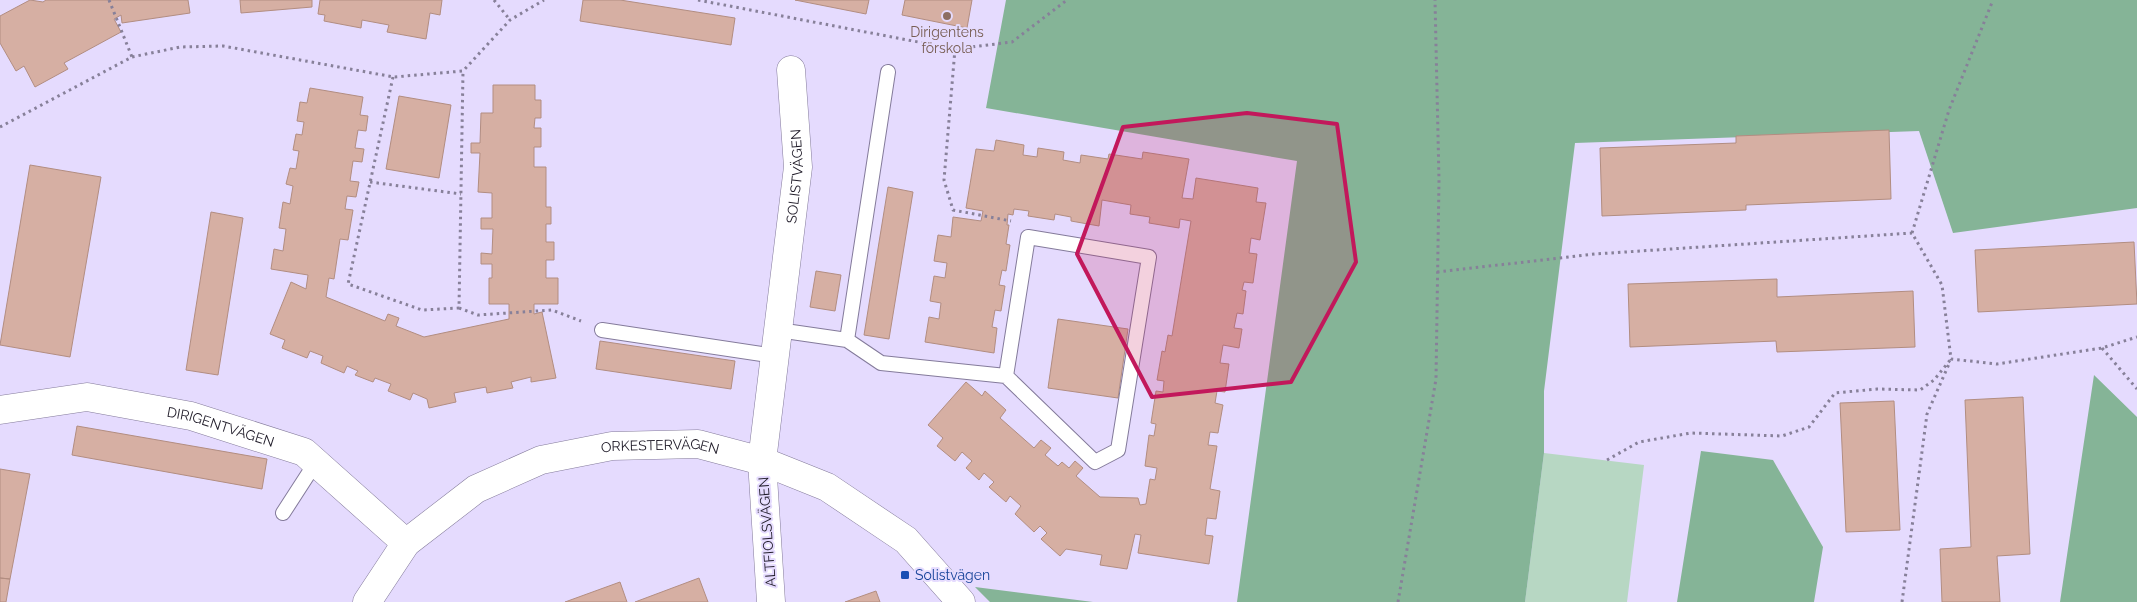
<svg xmlns="http://www.w3.org/2000/svg" width="2137" height="602" font-family="Raleway,sans-serif">
<rect width="100%" height="100%" fill="#e5dbfe"/>
<path fill="#b7d7c3" d="M1544 453 1644 465 1627 602H1525Z"/>
<path fill="#85b497" d="M1006 0H2137V208L1953 233 1919 131 1575 143 1544 391V453L1525 602H1237L1297 161 986 108Z
M2094 375 2137 417V602H2060Z
M1701 451 1773 460 1823 547 1814 602H1677Z
M975 587 1093 602H990Z"/>
<path fill="#d6afa3" stroke="#b28d81" d="M30 0 43 2 46 0H188L190 13 122 23 121 15 114 19 121 32 64 63 68 69 35 87 24 66 16 71 0 43V16Z
M240 0H312V7L241 13Z
M320 0H442L440 15 430 13 426 39 387 32 389 25 362 20 361 28 324 21 325 15 318 14Z
M583 0H620L735 18 731 45 580 21Z
M795 0H869L866 14Z
M905 0H972L967 28 902 15Z
M493 85H535V100H541V118H535L534 128H541V147H534V167H546V207H551V224H546V242H554V260H546V278H558V304H534V314L542 312 556 378 531 382V377L511 382 513 388 487 393 486 387 454 393 456 402 429 408 427 399 413 393 410 400 388 391 391 384 375 378 373 382 355 375 358 371 347 366 344 373 321 363 323 356 310 351 307 358 282 348 285 340 270 334 291 282 306 289 308 275 271 269 274 249 283 251 286 229 279 228 283 202 290 204 293 186 286 184 290 168 296 169 299 151 293 150 296 134 302 135 304 122 297 121 300 102 307 103 310 88 363 97 360 115 368 116 366 131 358 130 355 148 364 149 362 162 353 161 350 181 359 182 356 197 347 196 345 209 353 210 348 240 340 239 334 279 329 278 326 297 385 321 388 314 399 318 396 326 424 337 509 319V304H489V278H492V264H481V253L492 254 493 229H481V218H492V193L478 192 480 153H471V143H480L481 113H493Z
M399 96 451 105 439 178 386 169Z
M1889 130 1891 199 1746 205V210L1602 216 1600 148 1736 143V136Z
M996 140 1024 145 1023 155 1037 157 1038 148 1064 152 1063 160 1080 163 1081 155 1108 159 1109 154 1142 159 1143 152 1189 159 1182 198 1193 199 1196 178 1258 188 1256 202 1266 203 1260 240 1251 238 1249 253 1257 254 1253 283 1244 282 1242 290 1246 291 1243 314 1237 313 1234 328 1242 329 1239 348 1223 345 1220 363 1229 364 1225 392 1217 391 1215 403 1223 405 1218 433 1210 432 1208 445 1217 446 1210 489 1220 491 1216 519 1207 518 1205 535 1213 536 1209 564 1138 553 1141 535 1135 534 1127 569 1100 565 1102 555 1066 549 1060 556 1041 539 1047 533 1040 526 1034 532 1015 514 1021 506 1010 496 1006 502 989 487 994 482 984 473 979 480 966 468 972 461 962 452 955 461 937 446 943 438 928 425 966 382 982 396 985 391 1006 410 1000 418 1034 448 1041 440 1051 448 1045 455 1058 466 1062 462 1069 468 1075 461 1083 468 1076 476 1100 497 1138 498 1140 505 1146 504 1150 479 1155 480 1157 468 1145 466 1149 435 1154 436 1156 424 1151 423 1156 391 1163 392 1164 381 1157 380 1162 351 1165 352 1168 335 1172 336 1191 221 1180 219 1179 228 1149 223 1150 217 1130 214 1131 205 1102 200 1099 226 1071 221V217L1055 214 1054 220 1028 216 1029 211 1014 209 1013 215 1008 214 1007 225H1009L1006 244 1010 245 1006 271 1002 270 999 285 1005 286 1001 311 995 310 992 327 997 328 994 353 925 342 929 317 939 319 941 303 930 301 934 276 945 278 947 263 934 261 938 235 951 237 953 217 981 221 983 211 966 208 976 149 994 151Z
M30 165 101 177 70 357 0 345Z
M888 187 913 192 889 339 864 335Z
M211 212 243 218 218 375 186 370Z
M2134 242 2137 304 1978 312 1975 250Z
M816 271 841 275 835 311 810 307Z
M1777 279V297L1913 291 1915 347 1777 352 1776 341 1630 347 1628 284Z
M1058 319 1128 329 1118 398 1048 388Z
M600 341 735 361 731 389 596 369Z
M2023 397 2030 554 1997 556 2000 602H1942L1940 549 1971 547 1965 400Z
M1894 401 1900 530 1846 532 1840 403Z
M77 426 267 459 262 489 72 455Z
M0 469 30 474 10 579 0 578Z
M0 578 10 579 6 602H0Z
M699 578 708 602H635Z
M620 582 627 602H565Z
M876 591 880 602H845Z"/>
<g fill="none" stroke-linecap="round" stroke-linejoin="round">
<defs>
<path id="service" d="M602 330 775 356
M778 330 847 340 888 72
M847 340 881 363 1006 376 1095 462 1118 450 1149 257 1028 237 1006 376
M283 513 316 462"/>
<g id="minor">
<path id="s1" d="M0 410 87 397 191 416 304 452 406 543"/>
<path id="s2" d="M367 602 406 543 476 489 541 460 612 446 698 444 762 461 827 487 906 540 961 602"/>
<path id="s3" d="M771 602 762 461 798 167 791 70"/>
</g>
</defs>
<use href="#service" stroke="#847b9b" stroke-width="16"/>
<use href="#minor" stroke="#847b9b" stroke-width="29"/>
<path stroke="#878099" stroke-width="3" stroke-dasharray="2.5 4" stroke-linecap="butt" d="M109 0 132 57
M494 0 510 20
M698 0 955 49 1012 42 1067 0
M955 49 944 180 953 210 1011 221
M393 77 348 284 422 310 459 308 463 71
M0 127 132 57 180 47 223 46 394 77 463 71 510 20 544 0
M370 182 461 194
M1912 233 1949 110 1993 0
M1437 272 1595 254 1912 233 1942 285 1951 359 1997 364 2102 348 2137 337
M459 308 478 315 552 310 581 321
M2102 348 2137 389
M1607 460 1639 442 1691 433 1782 436 1809 427 1835 393 1877 389 1920 390 1934 380 1951 359
M1398 602 1436 379 1439 180 1435 0
M1902 602 1927 414 1949 364"/>
<use href="#service" stroke="#fff" stroke-width="14"/>
<use href="#minor" stroke="#fff" stroke-width="28"/>
</g>
<path fill="#c2185b" fill-opacity="0.2" stroke="#c2185b" stroke-width="4" stroke-linejoin="round" d="M1247 113 1337 124 1356 262 1291 382 1152 397 1077 254 1123 127Z"/>
<circle fill="#8d6e63" stroke="#e5dbfe" stroke-width="2" cx="947" cy="16" r="5"/>
<rect fill="#1a4fb4" stroke="#e5dbfe" stroke-width="2" x="900" y="570" width="10" height="10" rx="2.5"/>
<g text-anchor="middle" dominant-baseline="central" stroke-width="4" stroke-linejoin="round" paint-order="stroke">
<g font-size="14" fill="#785e54" stroke="#e5dbfe">
<text x="947" y="32">Dirigentens<tspan x="947" dy="16">förskola</tspan></text>
</g>
<g font-size="14" fill="#1f1b28" stroke="#e5dbfe">
<text stroke="none"><textPath href="#s3" startOffset="428">SOLISTVÄGEN</textPath></text>
<text stroke="none"><textPath href="#s1" startOffset="225">DIRIGENTVÄGEN</textPath></text>
<text stroke="none"><textPath href="#s2" startOffset="351">ORKESTERVÄGEN</textPath></text>
<text transform="translate(767 532) rotate(-94)">ALTFIOLSVÄGEN</text>
</g>
<g font-size="14" fill="#164399" stroke="#e5dbfe" text-anchor="start">
<text x="915" y="575">Solistvägen</text>
</g>
</g>
</svg>
